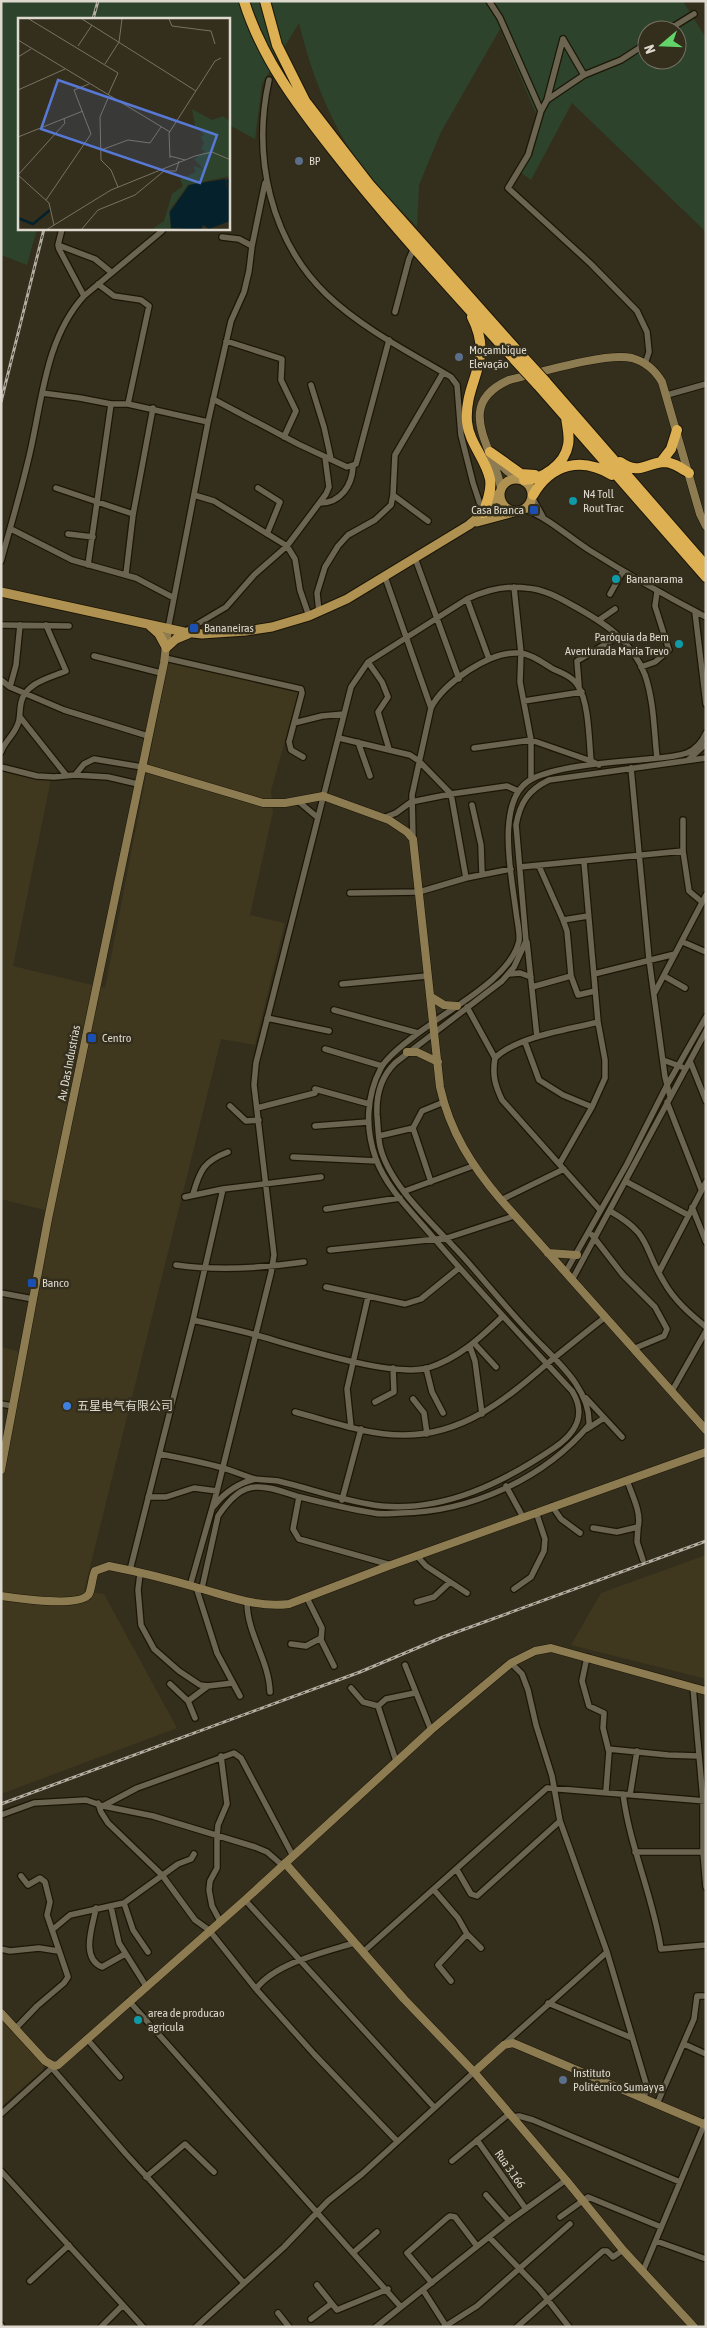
<svg xmlns="http://www.w3.org/2000/svg" width="707" height="2328" font-family="'Asap Condensed','Noto Sans SC',sans-serif">
<rect width="100%" height="100%" fill="#342e1d"/>
<path fill="#3f371e" d="M169 657 300 687 271 791 273 812 250 915 285 923 255 1045 221 1039 84 1591 104 1594 177 1728 1 1794V1456L15 1406 1 1402V1347L24 1353 52 1212 1 1199V764L52 774 13 966 105 988Z
M706 1555V1679L571 1645 601 1593Z
M1 2016 43 2063V2070L1 2107Z"/>
<path fill="#2d432c" fill-rule="evenodd" d="M1 1H683L706 38V232L572 103 531 180 516 169 527 150 536 114 500 29 441 132 419 185 417 227C396 205 372 184 355 158 328 117 310 70 299 23L262 84 255 139 229 125V19H19V229H37L27 265 1 255ZM647 30H677V60H647Z"/>
<g fill="none" stroke-linecap="round" stroke-linejoin="round">
<defs>
<path id="street" d="M489 1 500 18 541 111
M668 30 694 14
M563 39 584 75
M269 80C252 156 270 240 327 295 363 329 409 352 451 377L457 385 461 435 473 483 483 513
M547 100 563 39
M62 229 58 245 59 249 84 296
M222 237 239 239 252 246
M58 245 95 259 111 272
M98 284 114 296 141 300 149 306 128 404
M395 312 409 259 414 248
M226 341 282 359 281 380 296 411 284 437
M645 364 649 352 647 332 637 311 591 264 508 188 528 155 541 111 547 100 584 75 621 60 647 43
M311 385 324 427 331 459
M42 393 80 398 111 404H128L208 422
M667 395 706 384
M213 399 298 444 347 467 356 464 389 340
M56 488 133 514
M258 488 280 502 267 534
M194 495 214 501 287 546 295 559 300 590 309 616
M393 495 428 521
M532 497 543 517
M320 503C341 503 352 485 353 467
M524 509C549 518 567 536 589 550 627 574 666 596 706 617
M11 529 72 560 136 578 174 598
M68 534 93 537
M415 558 459 679
M1 561C10 528 20 495 28 461 42 405 44 340 84 296L162 231
M88 565 111 404
M126 574 133 515 153 408
M385 577 431 708
M514 587 521 653 520 682 531 740V779
M610 594 623 571
M467 599 489 659
M319 612 317 593 325 567 338 546 348 535 375 520 391 505 393 495 395 455 443 373
M695 612 706 704
M599 620 615 609
M1 625 69 626
M168 629 208 422 231 321 244 292 249 271 252 246 265 183
M184 632 226 607 254 575 287 546 326 494 329 487 325 457
M94 656 161 673
M165 658 301 689 302 693 289 742 291 750 303 757
M368 662 382 682 388 697 378 712 389 749
M641 667 655 662 669 650 655 606 657 592
M1 680 10 687 64 710 148 736
M579 686 577 661 619 636
M10 687 16 665 20 625
M524 701 582 692
M20 717 66 775
M294 723 322 716 344 714
M339 738 410 755 419 761 451 794 466 878
M358 742 370 776
M474 748 531 740 591 761
M1 752C5 741 13 736 17 726 21 719 19 711 21 703 25 683 49 678 66 671L46 625
M688 760 706 744
M1 767 37 776 54 777 75 775 108 777 138 784
M631 768 649 959 665 1077 670 1096
M75 775 84 764 94 759 142 767
M298 801 317 817
M472 805 481 845 482 874
M383 818 396 813 411 802 451 794 507 786 518 791
M683 820V851
M413 838 412 795 431 708C443 683 490 651 518 653 530 653 543 663 553 669 562 673 573 677 578 686 589 702 589 741 591 761L599 765
M539 866 563 920 588 916
M520 867 683 851 689 891 702 902
M350 893 419 892 466 878 511 869
M563 920 567 931 571 976
M527 942 537 1037
M683 942 706 952
M509 974 520 973 531 977
M594 974 675 954
M664 976 685 988
M342 984 427 976
M532 987 571 976 578 995 595 991
M655 992 706 895
M467 1007 495 1058
M334 1010 418 1033
M267 1018 329 1031
M598 1022C568 1030 518 1036 495 1058 492 1075 495 1085 502 1100L600 1210
M525 1042 539 1080 563 1095 592 1107
M325 1049 382 1066
M663 1060 682 1067
M690 1061 706 1101
M315 1089 369 1104
M667 1102 701 1189
M230 1106 246 1121 259 1120
M257 1108 315 1093
M315 1126 368 1122
M379 1136 413 1128
M293 1157 377 1161
M560 1163 592 1107 605 1078V1060L598 1022 584 862
M431 1182 413 1128 422 1111 444 1102
M627 1182 688 1215
M405 1191 473 1166
M193 1194C200 1170 204 1161 228 1152
M185 1197 223 1189 321 1177
M501 1200 564 1169
M692 1207 706 1242
M326 1209 400 1198
M610 1211C652 1235 642 1246 664 1282 674 1300 690 1314 706 1327
M592 1235 623 1275 655 1307 667 1329 664 1336 633 1349
M330 1250 447 1238 514 1216
M176 1265C218 1271 263 1268 304 1262
M659 1272 706 1182
M565 1273 627 1164 666 1087 706 1017
M572 1280 706 1031
M326 1287 405 1304 421 1299 459 1268
M1 1293 33 1299
M193 1320C214 1325 235 1329 256 1335 295 1346 391 1378 428 1368 459 1358 480 1338 503 1316
M474 1343 496 1367
M470 1347 475 1361 482 1414
M426 1368 432 1392 443 1413
M672 1391 706 1331
M586 1398 622 1437
M413 1399 424 1413 427 1434
M375 1402 394 1392 393 1368
M1 1404 13 1406
M295 1412C329 1421 367 1435 402 1435 462 1436 505 1400 548 1363 566 1348 585 1333 604 1318
M351 1427 347 1389 368 1297
M587 1429 604 1418
M160 1454C181 1458 202 1462 223 1468 234 1471 244 1476 255 1479 263 1480 271 1480 278 1481 312 1489 346 1502 381 1506 445 1512 504 1482 554 1448 576 1433 587 1415 572 1391 525 1340 477 1289 432 1236 412 1212 387 1189 376 1159 365 1129 366 1096 381 1068 388 1055 418 1033 431 1024 458 1004 511 976 519 941 520 932 517 921 516 912 512 878 494 798 532 779 559 765 618 762 649 759 661 758 675 757 687 753 696 749 702 742 706 733
M506 1486 523 1517
M148 1497H166L194 1488 217 1491
M299 1497 293 1529 299 1539 391 1565
M342 1500 361 1429
M214 1506C225 1492 239 1483 255 1479
M552 1506 561 1519 580 1533
M638 1527 637 1542 643 1560
M593 1528 617 1532 638 1527C642 1513 631 1493 627 1480
M417 1556 426 1566 467 1593
M130 1570 193 1320 223 1189
M140 1574 138 1590 141 1625 154 1649 179 1671 200 1685 208 1686 233 1683
M190 1586 217 1491 271 1273 274 1255 254 1085 256 1063 351 687 368 662 467 599C486 590 505 585 526 588 543 589 558 597 572 605 603 622 632 640 645 675 654 701 654 731 657 758
M196 1587 217 1653 240 1696
M202 1588 218 1516C226 1504 240 1487 256 1487 271 1486 285 1493 300 1497 324 1503 349 1509 374 1513 383 1515 392 1513 401 1513 470 1512 544 1479 589 1425 591 1388 555 1360 532 1335 509 1311 488 1285 466 1260 439 1229 389 1187 380 1146 378 1136 378 1125 377 1115 376 1096 381 1077 395 1063L502 981 514 967 526 941 516 825C520 803 528 790 549 780L706 758
M514 1589 531 1577 544 1551 545 1539 536 1512
M307 1598 322 1628 321 1640 334 1666
M247 1602C247 1634 269 1660 270 1692
M417 1602 434 1597 450 1582
M291 1644 306 1646 321 1638
M587 1657 582 1681 589 1706 604 1713 603 1728 609 1752 606 1791
M511 1663 522 1674 528 1690 536 1725 552 1776 560 1821 607 1952 647 2087 644 2098
M405 1665 431 1730
M170 1684 188 1701 195 1718
M693 1687 703 1800V1852L706 1887
M351 1688 363 1702 378 1706 396 1761
M188 1701 208 1686
M378 1706 386 1699 415 1693
M608 1749 668 1755 698 1756
M623 1794C630 1848 653 1896 661 1949L706 1945
M630 1795 637 1751
M98 1803 101 1812 108 1823 162 1875 195 1920 209 1930 256 1989 314 2054 397 2141
M103 1806 137 1788 234 1753 241 1758 293 1856
M1 1815 34 1803 86 1800 103 1806 153 1816 255 1847 267 1852 282 1865
M635 1852H706
M457 1870 471 1894 477 1896 560 1821
M434 1890 458 1918 467 1934 481 1948
M245 1900 434 2107
M124 1903 133 1930 148 1952
M111 1907 119 1943 146 1986
M96 1908C93 1925 80 1958 102 1967L125 1954
M220 1921 212 1906 209 1890 210 1881 217 1868V1836L218 1825 227 1804 221 1756
M52 1930 70 1915 124 1903 178 1864 191 1859 194 1854
M1 1949 10 1951 39 1948 58 1951
M363 1952 547 1788 706 1801
M451 1981 438 1965 467 1934
M256 1989C275 1963 325 1952 354 1943
M129 2001 401 2307
M548 2003 632 2038
M15 2029 37 2006 64 1983 68 1977 47 1915 50 1902 45 1882 40 1878 28 1885 21 1876
M87 2039 120 2077
M504 2044 607 1952
M684 2044 706 2054
M52 2068 126 2154 244 2283
M657 2104 694 2019 697 1996H706
M1 2114 54 2066
M513 2117 519 2116 533 2120 680 2182
M477 2140 526 2209
M452 2161 510 2113
M1 2171 143 2327
M146 2177 185 2144 214 2172
M486 2195 509 2221
M560 2217 588 2197 661 2227
M489 2237 540 2290 569 2327
M656 2241 706 2259
M354 2252 377 2232
M643 2271 706 2120
M30 2281 69 2245
M432 2283 407 2253 447 2218 450 2216 455 2217 477 2246
M317 2285 337 2310 388 2289
M423 2290 446 2326
M278 2313 289 2327
M311 2319 331 2304
M1 2325 2 2327
M101 2327 123 2305
M196 2327 284 2247 328 2201 362 2174 474 2072
M376 2327 509 2221 566 2180
M444 2327 477 2306 570 2224
M517 2327 603 2251H607L613 2257 623 2250"/>
<path id="secondary" d="M498 462 507 471 519 479
M501 488C493 446 453 405 509 380 538 373 606 352 632 358 646 362 655 370 662 382L700 514 706 526
M142 767 263 803H285L323 796 389 820 407 832 413 839 440 1087C450 1132 472 1166 501 1200L706 1430
M431 997 444 1005 457 1006
M407 1052H417L438 1062
M548 1253 577 1255
M1 1470 48 1219 164 663 168 629
M1 1596C16 1598 80 1608 89 1594 92 1587 92 1578 95 1571L109 1566C140 1572 172 1580 202 1589 231 1597 259 1608 289 1604L391 1565 706 1452
M285 1863 404 1999 474 2072 566 2180 623 2250 694 2327
M1 2013 45 2061 54 2066 58 2065 245 1900 431 1730 511 1663 535 1651 551 1648 706 1691
M474 2072 504 2045 513 2043 706 2125"/>
<path id="primary" d="M500 495a16 16 0 1 1 32 0a16 16 0 1 1-32 0Z
M477 522 514 512
M1 592 184 632 202 634 246 631 272 627 309 616 347 599 469 525 483 513 500 492
M150 626 159 634 166 647
M166 648 176 639 188 634"/>
<path id="highway" d="M244 1C262 59 298 106 335 153 391 225 453 291 514 359
M265 1 277 45 305 101 369 184 523 357
M472 317C495 362 464 380 467 422 469 443 486 459 490 479 492 490 487 503 483 513
M545 381 706 566
M537 384 706 577
M490 452 521 474 535 475
M620 462C639 475 644 464 663 462 673 462 681 468 689 473
M661 462 671 449 677 430
M524 480C542 480 565 464 568 445 570 437 567 426 566 417
M533 495C551 464 581 456 612 475"/>
</defs>
<use href="#street" stroke="#1c1606" stroke-width="8"/>
<use href="#secondary" stroke="#1c1606" stroke-width="9"/>
<use href="#primary" stroke="#1c1606" stroke-width="11"/>
<use href="#highway" stroke="#1c1606" stroke-width="12"/>
<use href="#street" stroke="#6b6451" stroke-width="5.5"/>
<use href="#secondary" stroke="#8d7b52" stroke-width="8"/>
<use href="#primary" stroke="#af9252" stroke-width="9"/>
<use href="#highway" stroke="#dcb053" stroke-width="10"/>
<defs>
<path id="rail" d="M93 19 98 1
M1 402 44 229
M1 1804 360 1672 443 1637 706 1541"/>
</defs>
<use href="#rail" stroke="#b2aea1" stroke-width="3"/>
<use href="#rail" stroke="#342e1d" stroke-width="1" stroke-dasharray="4" stroke-linecap="butt"/>
<defs>
<path id="highway-bridge" d="M523 357 545 381
M514 359 537 384"/>
</defs>
<use href="#highway-bridge" stroke="#1c1606" stroke-width="12" stroke-linecap="butt"/>
<use href="#highway-bridge" stroke="#dcb053" stroke-width="10"/>
</g>
<g fill="#5c6f8a" stroke="#342e1d" stroke-width="2">
<circle cx="299" cy="161" r="5"/>
<circle cx="459" cy="357" r="5"/>
<circle cx="563" cy="2080" r="5"/>
</g>
<g fill="#0f9aa8" stroke="#342e1d" stroke-width="2">
<circle cx="573" cy="501" r="5"/>
<circle cx="616" cy="579" r="5"/>
<circle cx="679" cy="644" r="5"/>
<circle cx="138" cy="2020" r="5"/>
</g>
<g fill="#1a4fb4" stroke="#342e1d" stroke-width="2">
<rect x="529" y="505" width="10" height="10" rx="2.5"/>
<rect x="189" y="623" width="10" height="10" rx="2.5"/>
<rect x="87" y="1033" width="10" height="10" rx="2.5"/>
<rect x="27" y="1278" width="10" height="10" rx="2.5"/>
</g>
<circle fill="#3f7fe0" stroke="#342e1d" stroke-width="2" cx="67" cy="1406" r="5"/>
<g text-anchor="middle" dominant-baseline="central" stroke-width="5" stroke-linejoin="round" paint-order="stroke">
<g font-size="12" fill="#ddd9ce" stroke="#342e1d" text-anchor="start">
<text x="309" y="161">BP</text>
<text x="469" y="350">Moçambique<tspan x="469" dy="14">Elevação</tspan></text>
<text x="583" y="494">N4 Toll<tspan x="583" dy="14">Rout Trac</tspan></text>
<text x="524" y="510" text-anchor="end">Casa Branca</text>
<text x="626" y="579">Bananarama</text>
<text x="204" y="628">Bananeiras</text>
<text x="669" y="637" text-anchor="end">Paróquia da Bem<tspan x="669" dy="14">Aventurada Maria Trevo</tspan></text>
<text x="102" y="1038">Centro</text>
<text x="42" y="1283">Banco</text>
<text x="77" y="1406">五星电气有限公司</text>
<text x="148" y="2013">area de producao<tspan x="148" dy="14">agricula</tspan></text>
<text x="573" y="2073">Instituto<tspan x="573" dy="14">Politécnico Sumayya</tspan></text>
</g>
<g font-size="12" fill="#ddd9ce" stroke="#342e1d">
<text transform="translate(69 1063) rotate(-79)">Av. Das Industrias</text>
<text transform="translate(510 2169) rotate(55)">Rua 3.166</text>
</g>
</g>
<g transform="translate(18 18)">
<rect width="212" height="212" fill="#342e1d"/>
<path d="M174 91 194 102 205 98 212 103V158L170 167 151 193 153 212H133L146 203 154 176 165 168 162 161 178 154 175 148 185 151 176 141 187 133 183 131 186 125 183 119 186 117 177 108Z" fill="#2d432c"/>
<path d="M212 160V203L191 211 185 207 183 212 153 210 152 194 171 167 207 161 210 176 208 162Z" fill="#05212b"/>
<path fill="none" stroke="#05212b" stroke-width="2.5" d="M0 200 15 206 32 192"/>
<path fill="none" stroke="#787264" stroke-width="1" d="M11 1 100 55 90 77M64 1 178 73M151 1 154 8 193 13 197 26M0 22 152 114M60 28 74 7M0 39 13 31M87 46 101 24 104 1M0 72 47 51M91 78 82 99 83 142 93 152 100 169M0 119 65 93M83 132 110 122 132 125 143 109M152 138 167 142M152 140 151 115 197 43 203 40M28 182 73 116 56 72 71 66M36 207 31 185 0 157 47 105 46 101M28 212 93 172 177 138 194 134 213 142M63 212 80 192 117 177 146 153H158L161 143"/>
<path fill="#5778d5" fill-opacity="0.15" stroke="#5778d5" stroke-width="2.5" d="M40 62 199 117 182 165 23 111Z"/>
<rect width="212" height="212" fill="none" stroke="#ddd9ce" stroke-width="2.5"/>
</g>
<rect width="707" height="2328" fill="none" stroke="#ddd9ce" stroke-width="5"/>
<g transform="translate(662 45) rotate(251)"><circle r="24" fill="#342e1d" stroke="#787264"/>
<path d="M0-4L9 19L0 12L-9 19Z" fill="#63d469"/>
<text y="-8" font-size="14" font-weight="bold" text-anchor="middle" fill="#ddd9ce">N</text>
</g>
</svg>
